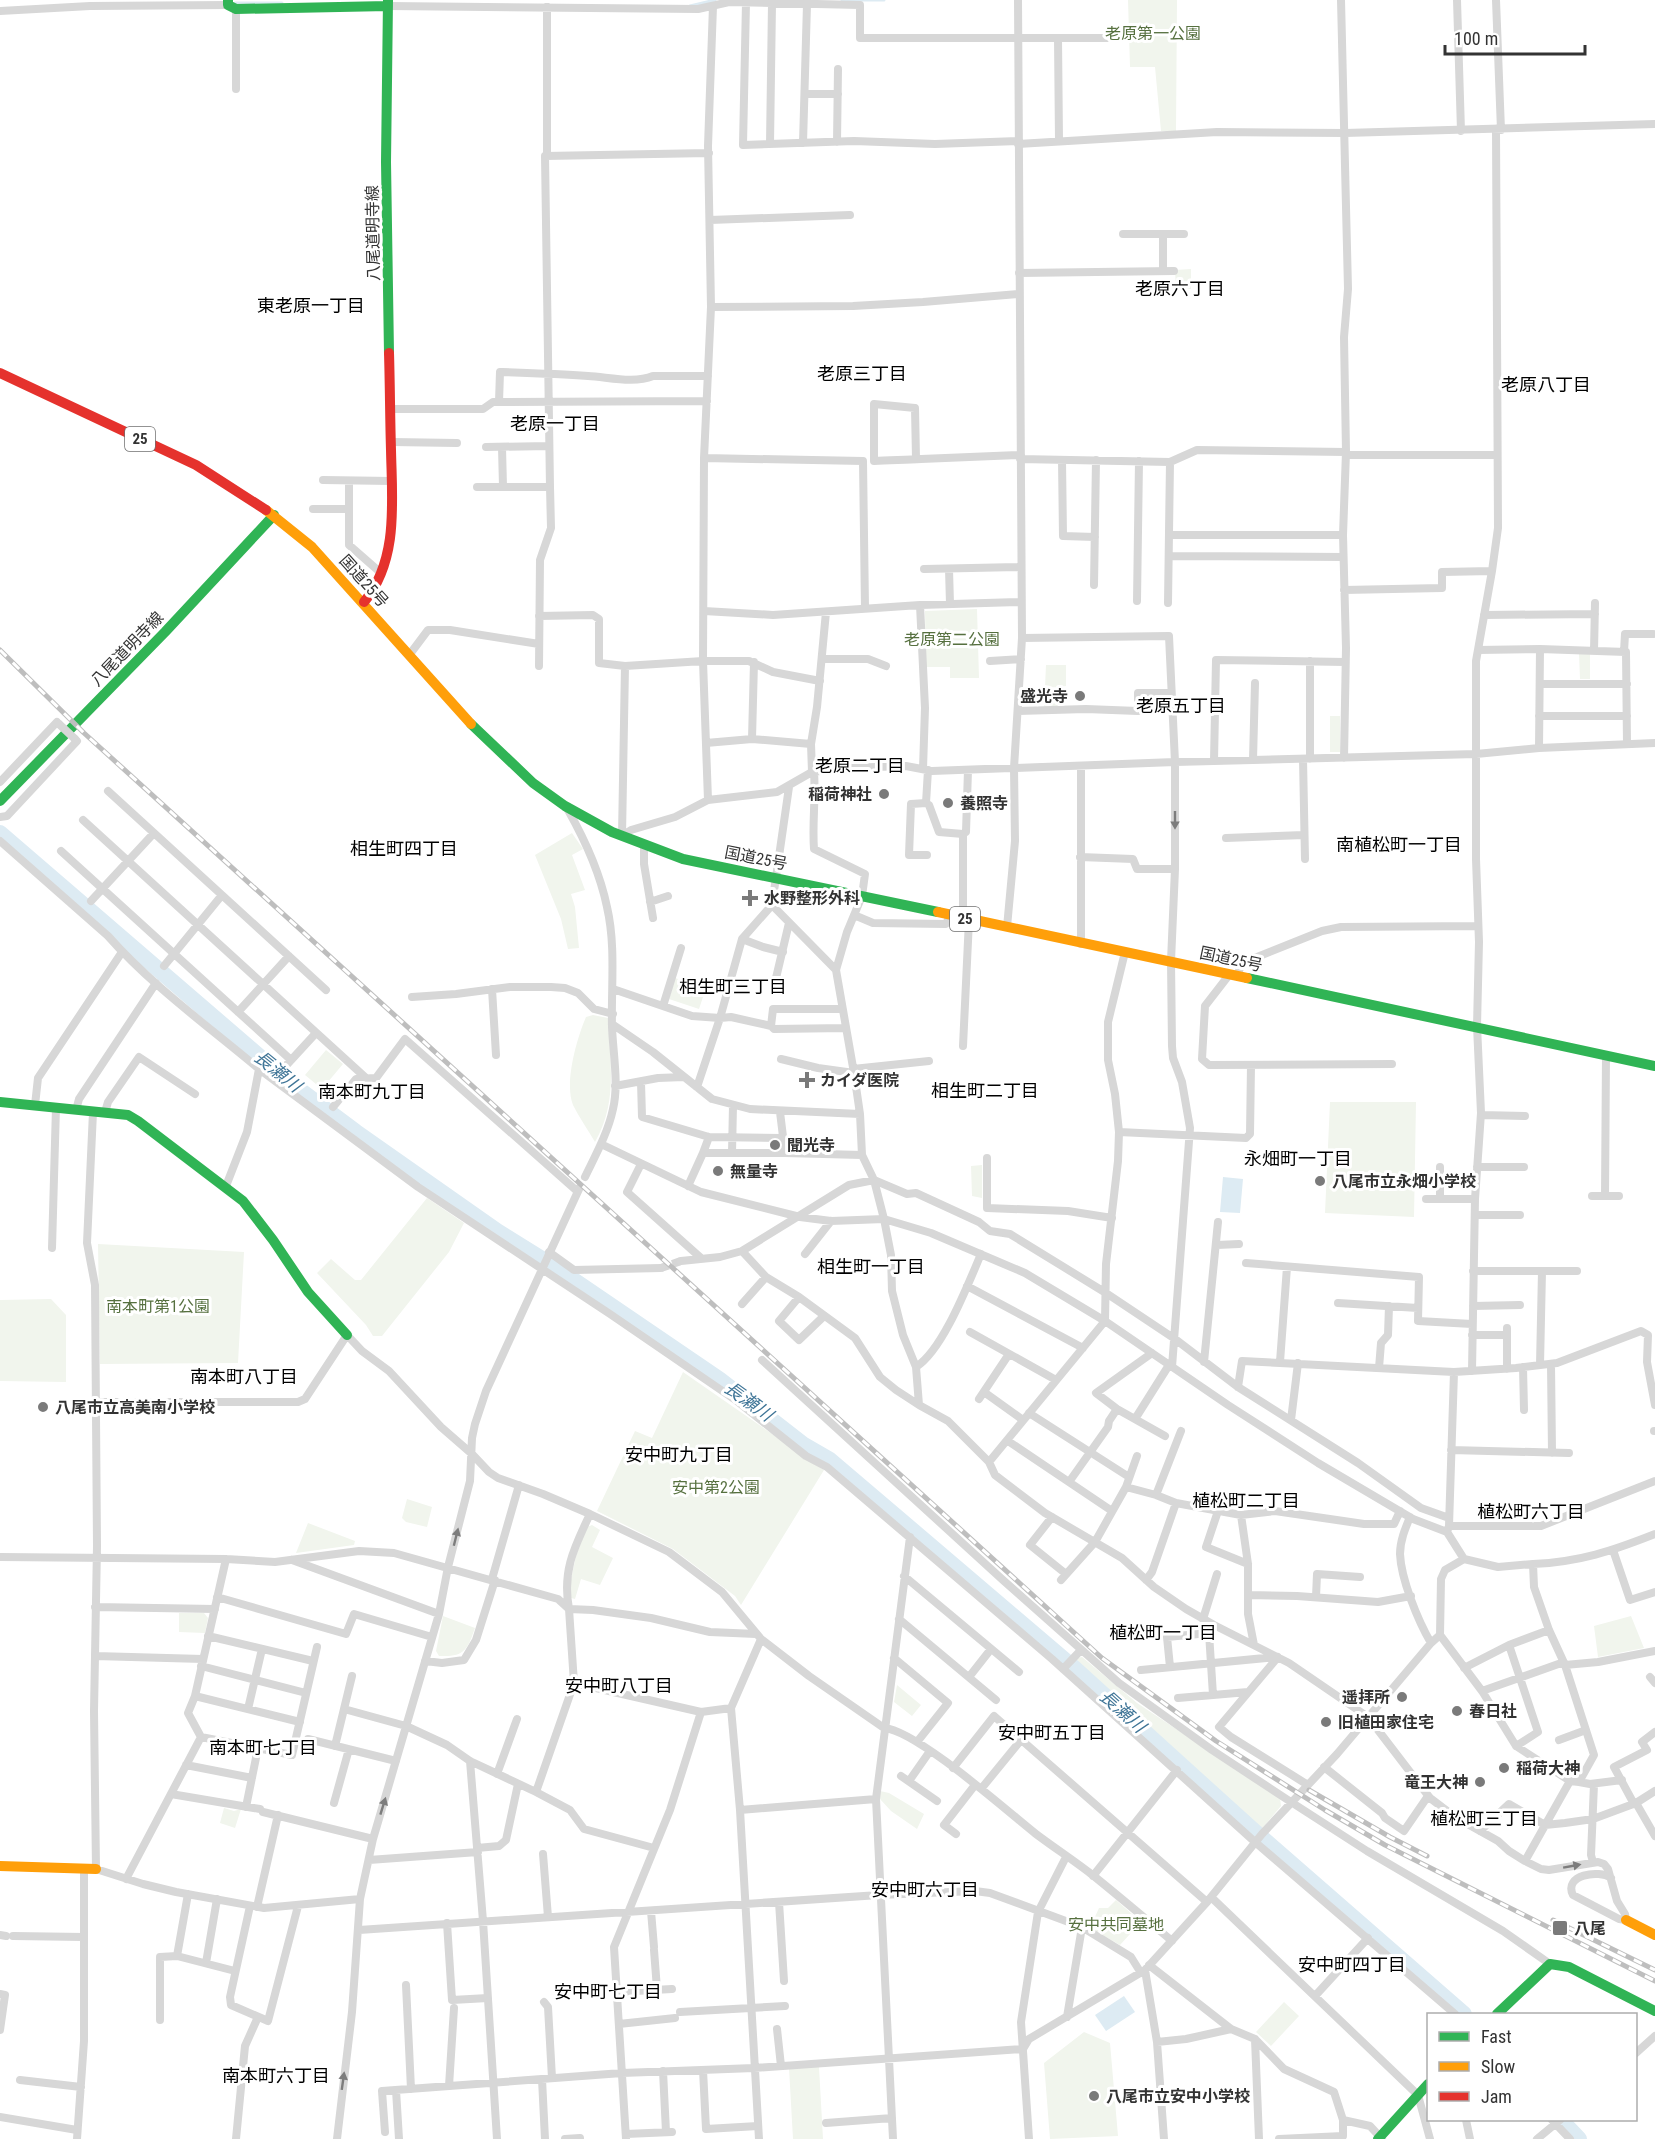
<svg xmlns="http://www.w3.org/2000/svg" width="1655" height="2139" font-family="'Roboto Condensed','Noto Sans JP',sans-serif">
<rect width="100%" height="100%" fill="#fff"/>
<path fill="#f1f5ed" d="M1128 0H1177L1176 131H1161L1155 67H1130Z
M1191 269V289H1176L1175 270Z
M977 609 979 678H950V667H926L925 611Z
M1579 653H1590V679H1580Z
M1046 665H1066V686L1058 687V708H1044Z
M1330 716H1340V752H1330Z
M572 833 583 849 572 855 585 890 571 894 575 907 579 948 568 949 561 919 535 855Z
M675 978 706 988 699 1009 669 999Z
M593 1015 608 1018C610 1062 618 1102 595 1142 588 1130 579 1117 573 1105 564 1083 577 1038 586 1017Z
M326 1050 343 1064 322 1089 305 1075Z
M1330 1102H1416L1414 1217 1325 1213Z
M982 1165V1198L972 1196 971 1166Z
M427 1198 464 1223 449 1252 382 1336H373L366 1325 317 1273 331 1259 355 1280H361Z
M98 1244 244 1252 238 1363 100 1364Z
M51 1299 66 1315V1382L0 1381V1300Z
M683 1372 824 1470 741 1605 735 1596 673 1549 597 1511 635 1431 652 1438Z
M407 1499 432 1507 427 1527 406 1522 402 1518Z
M308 1523 355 1541 354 1545 296 1553Z
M592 1525 600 1530 592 1547 613 1558 600 1585 581 1579 575 1599 571 1598 568 1593 576 1556 587 1527Z
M179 1613H204L208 1618 205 1633 179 1632Z
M443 1616 475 1628C467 1651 464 1657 439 1656L436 1651Z
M1631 1616 1644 1648 1598 1657 1594 1626Z
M1082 1657 1137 1703 1280 1798 1281 1806 1259 1832 1073 1664 1077 1658Z
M897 1685 921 1705 912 1716 894 1702Z
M880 1791 889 1793 924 1814 917 1829 891 1811 880 1799Z
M224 1808 234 1811 241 1809 235 1828 220 1823Z
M1116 1900 1141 1922 1120 1945 1090 1928 1099 1908H1108Z
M1284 2002 1299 2016 1271 2046 1256 2032Z
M1084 2032 1110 2043 1118 2136 1050 2139 1044 2063Z
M819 2067 823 2139H793L789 2068Z"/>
<path fill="#ddebf3" d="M1223 1177 1243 1179 1240 1213 1220 1212Z
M1124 1996 1135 2012 1106 2031 1095 2015Z"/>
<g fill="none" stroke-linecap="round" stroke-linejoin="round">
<path stroke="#ddebf3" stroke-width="3" d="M842 0H884
M235 3H282
M690 6 715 0"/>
<path stroke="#ddebf3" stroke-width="16" d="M0 833 289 1082 356 1132 497 1231 550 1264 719 1379 804 1445 830 1460 1073 1667 1254 1831 1464 2014
M1561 2120 1579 2139"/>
<path stroke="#d6d6d6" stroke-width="8" stroke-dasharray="8 4" stroke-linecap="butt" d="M661 1268 681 1261"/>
<path stroke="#d7d7d7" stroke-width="8" d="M1341 0 1348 289 1344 337 1346 452 1343 535 1346 648 1344 758
M1457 0 1461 131
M1496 0 1501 130
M746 2 743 145 854 141 935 144 1018 141
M388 6 698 9 729 2 860 5V38H1109
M236 9V89
M0 11 90 6 228 5
M1058 38 1059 141
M805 94H838
M837 142 838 69
M803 143 807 4
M770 144 772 3
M1018 144 1217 132 1345 133 1655 124
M547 156V7
M710 220 850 215
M1123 234H1184
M1163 234V271
M1019 273 1174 271
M711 307 853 306 923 302 1019 294
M499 402 500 372C529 373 559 374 588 376 608 377 634 384 653 376H708
M391 409H483L493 402 707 401
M392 442 457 443
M486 447 549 446
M502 447 503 487
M1346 455H1497
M704 458 863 461 865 608
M916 459 915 408 874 404V461C890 460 906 460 921 459L1021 455
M1020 459 1170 462 1197 450 1346 452
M1062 460 1063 536 1095 537
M323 480 392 481
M349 481V545L381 573
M477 487H550L545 156 709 153
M313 509H349
M1169 535H1343
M1169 556 1343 557
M924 569 1021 567
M949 569 950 604
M1094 585 1096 460
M1344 590 1442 588V572L1492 571
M1137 601 1139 461
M1168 603 1170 462
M920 605 925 708 923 769
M704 611 773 615 920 605 1021 602
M1484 615 1595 614
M539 616 593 615 599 619V663L625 666 703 661H749L773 672 820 681
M1022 638 1169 636 1175 762V869L1171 961 1172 1046 1173 1058 1182 1082 1190 1128 1172 1367
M1478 650 1540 649 1626 652 1627 744
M1594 651 1595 603
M1624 652 1625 634H1653
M410 654 428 630H450L539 644
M822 659H868L886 666
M990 661 1021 659
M539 666 540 560 551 528 550 487
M1540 684H1627
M1018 711 1086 709 1138 711V693H1171
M1539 716H1627
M752 739 754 662
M706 743 752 739 811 744
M1539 748 1540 649
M1303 759 1305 859
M1310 759V661
M1253 760 1255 683
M1214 761 1216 660 1345 662
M1081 766V944
M812 772 811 744 817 707 826 612
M814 772C816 798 812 823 814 849L865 874 862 896 847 932 836 970 854 1073 860 1114 862 1155 874 1180 884 1219 891 1255 892 1291 903 1335 916 1367 919 1405 948 1421 989 1462 995 1475 1045 1513 1122 1558 1154 1587 1186 1609 1214 1625 1289 1663 1368 1717 1430 1798 1455 1817 1498 1841 1509 1851 1525 1861 1570 1781
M0 782 57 722 59 724
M108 791 326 990
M708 800 703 661 704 458 711 307 708 146 713 6
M926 803 928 770
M568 810C585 840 600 873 607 907 616 946 611 987 612 1027 613 1053 619 1084 613 1109 608 1133 595 1156 585 1177
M0 817 7 816 77 741 75 739
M83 820 366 1078
M963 834 966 832 968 770
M622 836 631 830 675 817 708 800 777 792 812 772 845 768 906 766 932 771 1175 762 1476 754 1539 748 1655 743
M622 836 625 666
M1226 838 1304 835
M0 841 108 936C152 986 208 1026 259 1069L247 1132 226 1186
M644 846V864L653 918
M61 851 291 1060
M927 855H909L911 804 926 803 929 805 939 832 963 834V918
M1080 857 1133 859 1137 869H1175
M91 901 154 833
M650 902 668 896
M772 905 836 970
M854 915 873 923 946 924 950 915
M1007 927 1015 841 1014 768 1022 638 1018 0
M742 939 763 947 783 952
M164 966 222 895
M1229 975 1205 1006 1202 1059 1209 1065 1392 1064
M1237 976 1242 963 1322 931 1341 927 1478 926
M776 978 789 923
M492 989 496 1055
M613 989 692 1016 720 1018 731 1017 771 1026 774 1029 846 1028
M412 997 456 994 510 987H551L565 988 578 993 594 1009 613 1014
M663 1006 681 948
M238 1012 289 956
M612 1024 653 1052 712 1099 750 1109 860 1114
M771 1026 773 1009H841
M963 1046 969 920
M781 1059 818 1068 854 1073
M259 1069 418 1187 610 1314 737 1401 806 1456 827 1467 1052 1659 1255 1842 1455 2014
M853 1069 929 1061
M282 1070 316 1033
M641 1082 642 1117 709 1137 783 1138
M615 1086 658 1078 684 1077
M697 1087 720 1018 742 939 772 905 789 787
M35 1105 38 1078 122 952
M333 1107 356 1079 376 1078 405 1039 577 1191
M76 1110 79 1099 156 983
M93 1112 87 1243 95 1285 97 1546 94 1711 96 1869 143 1884 176 1892 264 1908 360 1899
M105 1112 108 1102 139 1057 195 1094
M780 1112 785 1153 862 1155
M1481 1115 1525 1116
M1119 1132 1246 1138 1250 1134 1251 1065
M601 1144 701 1192 800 1217 831 1221 884 1219 931 1233 1025 1273 1105 1321 1228 1405 1318 1463 1413 1519 1447 1532
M703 1153 709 1137
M732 1153 733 1105
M987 1158V1208L1068 1211 1112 1218
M641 1164 627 1192 701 1258
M1477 1167H1524
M688 1186 703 1153H785
M1592 1196H1619
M1605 1196 1606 1055
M1426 1199H1475
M1440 1199V1167
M1475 1215H1520
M1217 1245 1239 1244
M52 1248 56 1107
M742 1251 766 1277 799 1297 855 1338 880 1377 896 1390 919 1405
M549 1252 574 1270 661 1268
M805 1254 831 1221
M681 1261 720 1257 742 1251 849 1185 874 1180 907 1194 916 1193 979 1222 990 1231 1010 1234 1106 1293 1175 1339 1238 1387 1358 1463 1421 1508 1449 1518
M1246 1263 1419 1277 1418 1321 1472 1324
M1473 1271H1577
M967 1286 1083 1348
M799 1297 779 1321 799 1340 824 1316
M1338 1303 1418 1308
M742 1304 766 1277
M1473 1306 1520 1305
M970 1332 1056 1380
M1472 1335H1507
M1152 1353 1096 1393 1117 1409 1165 1436
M762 1360 1004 1581 1119 1683 1212 1750 1291 1802 1367 1851 1503 1931 1550 1964
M1204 1362 1218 1222
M1280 1362 1287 1267
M1551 1364 1552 1453
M1540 1365 1542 1271
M916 1367C943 1350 968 1284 981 1254
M1523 1367 1524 1410
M1379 1368 1381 1343 1388 1335 1389 1306
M1507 1369V1328
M1472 1371 1475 1199 1481 1113 1477 1026 1479 942 1476 859V661L1492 571 1498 528 1496 130
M1238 1387 1242 1361 1454 1372
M984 1392 1023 1420
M979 1399 1009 1354
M96 1402H298L305 1399 347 1335 362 1351 389 1371 441 1427 472 1454 489 1472 498 1478 543 1494 590 1514 669 1552 722 1592 761 1639 809 1676 884 1728C916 1730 1007 1811 1036 1834 1056 1849 1076 1862 1095 1877 1121 1898 1147 1920 1172 1941
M1029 1413 1129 1477
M1135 1419 1169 1365
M1291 1420 1298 1363
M1654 1431H1655
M1008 1441 1112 1511
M1451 1450 1569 1453
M989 1462 1105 1321 1106 1264 1118 1161 1119 1132 1115 1094 1108 1060V1022L1125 952
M1069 1482 1108 1427 1109 1421 1117 1409
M1126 1487 1156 1495 1176 1503 1241 1515 1275 1511 1364 1524H1394L1400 1511
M1156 1495 1181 1431
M1218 1511 1206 1547 1248 1564
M590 1514C574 1548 562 1571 569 1609L593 1610 651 1618 710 1632 756 1634
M1241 1515 1248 1564V1614L1254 1645
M1052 1517 1030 1545 1066 1574
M1410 1517C1405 1529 1400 1541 1400 1554 1401 1579 1418 1621 1431 1643
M1449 1526H1541L1655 1481
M1613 1550 1630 1600 1655 1592
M0 1557 226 1559 275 1562 359 1551 394 1553 558 1599 569 1609 574 1683 536 1792
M1464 1559 1498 1567 1533 1564 1534 1587 1549 1630 1565 1665 1594 1755 1579 1782 1570 1781 1516 1746 1482 1691 1440 1635 1441 1579 1445 1570Z
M1464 1559 1447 1532 1449 1526 1454 1372 1516 1368 1557 1363 1641 1331 1648 1335 1647 1362 1655 1405
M292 1560 439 1614
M1533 1564C1580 1562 1612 1551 1655 1534
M904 1576 1019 1672
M492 1579 519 1485
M1061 1580 1095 1542 1126 1487 1137 1456
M1146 1580 1152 1572 1176 1503
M1248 1595 1297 1596 1378 1602 1411 1596
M217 1597 346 1634 354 1614 432 1637
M1316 1597 1317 1574 1360 1577
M95 1607 215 1609
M899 1619 996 1700
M1203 1619 1217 1574
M1212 1629 1209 1633 1213 1695
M208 1636 313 1661
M1509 1645 1538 1732 1516 1746
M95 1656 203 1659
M1278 1657 1219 1727 1231 1737 1308 1785
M894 1658 948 1703 917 1742
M425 1661 442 1663 464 1660 476 1640 495 1580
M1565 1665 1598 1662 1655 1651
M201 1666 306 1693
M1170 1667 1167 1637 1209 1633
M1464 1668 1509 1645 1549 1630
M1063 1669 1081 1650
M1141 1670 1276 1657
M969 1677 991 1649
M1650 1677 1655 1683
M574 1683 701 1712 731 1708
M1482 1691 1564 1662
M195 1696 300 1722
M1178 1698 1248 1692
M248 1709 262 1649
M344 1709 406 1726 447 1745 470 1761 536 1792 570 1810 584 1829 654 1848
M201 1737 292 1755 317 1647
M308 1739 396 1761
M1559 1740 1586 1730
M335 1746 352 1676
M470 1761 483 1921 497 2139
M186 1765 252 1778
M1324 1767 1382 1813 1385 1818 1404 1831 1428 1796
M953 1768 994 1716 1207 1902
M497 1774 517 1719
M901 1776 937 1801
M909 1781 930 1751
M1579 1782 1590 1784 1622 1780
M981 1789 1021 1740
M171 1794 260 1809
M334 1803 349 1749
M1636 1803 1655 1836
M1634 1804 1614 1767 1647 1750 1642 1742 1655 1732
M246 1807 258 1748
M740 1810 876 1799
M263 1812 373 1839
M1480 1831 1509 1804 1545 1825 1565 1823 1593 1819 1636 1803 1655 1791
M956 1834 944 1825 975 1785
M477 1848 499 1846 506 1840 518 1784
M543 1854 548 1917
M369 1860 478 1852
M1525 1861 1541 1869 1549 1870 1598 1862 1604 1864 1608 1869 1617 1901 1625 1914 1626 1920 1619 1919 1573 1895C1563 1875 1599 1869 1611 1878
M1593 1862 1591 1855 1594 1784
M1093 1876 1177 1770
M126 1879 201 1737 188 1713 195 1696 226 1559
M1211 1897 1418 2095 1430 2139
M779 1902 784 1981
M250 1906 230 1997 231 2005 268 2021 298 1906
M257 1907 278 1815
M651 1911 654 1947
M447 1923 452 2000 488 1998
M359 1930 879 1895 975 1891 990 1893 1082 1927 1131 1957 1141 1973
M0 1935 6 1936
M13 1936 84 1937
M654 1950 657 1989
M177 1956 188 1894
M206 1963 217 1899
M1149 1965 1231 2029 1255 2039 1284 2069 1334 2092 1343 2120 1370 2126 1382 2139
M1145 1970 1157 2042 1164 2139
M406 1985 411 2089
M617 1992 672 1989
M0 1994 5 1995 0 2030
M1315 1996 1368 1938
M544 2002 548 2007 552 2078
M680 2012 785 2006
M1067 2017 1082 1927
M160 2020V1957L177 1956 235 1971
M619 2024 675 2018
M777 2029 781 2066
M1255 2039 1259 2139
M1157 2042 1186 2039 1231 2029
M1636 2053 1655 2036
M703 2070 706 2129 758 2126
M663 2071 666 2132
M542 2079 545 2139
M20 2080 81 2087
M449 2086 454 2008
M396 2090 399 2139
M0 2117 77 2130
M1466 2120 1470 2139
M1552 2120 1570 2139
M826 2123 892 2118
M385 2132 382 2091 622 2073 754 2068 1023 2049 1029 2039 1145 1970 1207 1902 1262 1834 1337 1754 1431 1643 1440 1635
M626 2134 672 2132
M77 2139 84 2041V1869
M236 2139 245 2046 258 2017
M337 2139 352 2012 360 1899 373 1839 439 1614 448 1567 470 1481 472 1438 475 1424 486 1391 580 1187
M565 2139 580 2138
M626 2139 614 1947 670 1810 701 1712
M759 2139 740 1810 731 1708 761 1639
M893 2139 876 1799 910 1537
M1029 2139 1021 2022 1038 1912 1066 1857
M1279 2139 1343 2136V2120
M1537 2139 1560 2120"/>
<path stroke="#30b455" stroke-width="10" d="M228 0V5L236 9 388 6
M388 0 386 162 389 353
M471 724 533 783 565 806 612 832 683 859 938 912
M0 801 165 632 274 515
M1247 978 1655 1066
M0 1102 128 1115 138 1121 243 1201 273 1240 308 1292 347 1335
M1497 2014 1550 1964 1569 1967 1655 2011
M1378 2139 1428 2084"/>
<path stroke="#ff9f0a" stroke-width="10" d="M266 510 312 547 471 724
M938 912 1247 978
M0 1866 96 1869
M1626 1920 1655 1935"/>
<path stroke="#e5322d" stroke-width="10" d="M0 373 196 465 266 510
M364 602C399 560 392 501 391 450 390 418 390 385 389 353"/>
<defs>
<path id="rail" d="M0 650 84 733 1102 1658 1216 1741 1325 1810 1385 1845 1655 1981
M1309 1790 1390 1837 1427 1856
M1553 1920 1655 1970"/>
</defs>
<use href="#rail" stroke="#bebebe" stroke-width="5"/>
<use href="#rail" stroke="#fff" stroke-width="3" stroke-dasharray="9" stroke-linecap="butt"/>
<path stroke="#d7d7d7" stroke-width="8" d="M59 724 75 739"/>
</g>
<defs><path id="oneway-solid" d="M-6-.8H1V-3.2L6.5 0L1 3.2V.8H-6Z" transform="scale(1.5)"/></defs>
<g fill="#7d7d7d">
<use href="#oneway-solid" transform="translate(1175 820) rotate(90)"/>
<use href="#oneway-solid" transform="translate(456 1537) rotate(-76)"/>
<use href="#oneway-solid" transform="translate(383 1806) rotate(-73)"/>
<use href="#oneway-solid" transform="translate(1572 1866) rotate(-10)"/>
<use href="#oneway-solid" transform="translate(343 2081) rotate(-82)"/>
</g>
<g fill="#7a7a7a" stroke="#fff" stroke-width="2">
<circle cx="1080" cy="696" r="6"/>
<circle cx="884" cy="794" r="6"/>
<circle cx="948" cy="803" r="6"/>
<path d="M747 889h6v6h6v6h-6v6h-6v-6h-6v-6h6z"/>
<path d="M804 1071h6v6h6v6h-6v6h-6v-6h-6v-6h6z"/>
<circle cx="775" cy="1145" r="6"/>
<circle cx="718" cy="1171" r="6"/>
<circle cx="1320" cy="1181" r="6"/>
<circle cx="43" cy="1407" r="6"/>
<circle cx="1402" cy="1697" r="6"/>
<circle cx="1457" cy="1711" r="6"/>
<circle cx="1326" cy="1722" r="6"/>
<circle cx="1504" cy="1768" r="6"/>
<circle cx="1480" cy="1782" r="6"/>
<rect x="1552" y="1920" width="16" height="16" rx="3"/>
<circle cx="1094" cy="2096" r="6"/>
</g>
<g text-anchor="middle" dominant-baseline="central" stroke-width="6" stroke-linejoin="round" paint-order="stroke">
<g fill="#fff" stroke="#707070" stroke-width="1.5">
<rect x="125" y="427" width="30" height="24" rx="4.5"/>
<rect x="950" y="907" width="30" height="24" rx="4.5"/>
</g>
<g font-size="15" font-weight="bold" fill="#333">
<text x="140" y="439">25</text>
<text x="965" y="919">25</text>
</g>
<g font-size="16" fill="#56703f" stroke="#fff">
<text x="1153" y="33">老原第一公園</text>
<text x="952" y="639">老原第二公園</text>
<text x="158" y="1306">南本町第1公園</text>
<text x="716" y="1487">安中第2公園</text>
<text x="1116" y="1924">安中共同墓地</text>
</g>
<g font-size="16" fill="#333" stroke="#fff">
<text transform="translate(373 233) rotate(-91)">八尾道明寺線</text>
<text transform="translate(364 581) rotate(48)">国道25号</text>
<text transform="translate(127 649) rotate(-46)">八尾道明寺線</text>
<text transform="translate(756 858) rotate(11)">国道25号</text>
<text transform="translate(1231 959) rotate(12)">国道25号</text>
</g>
<g font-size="16" font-weight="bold" fill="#333" stroke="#fff" text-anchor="start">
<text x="1068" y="696" text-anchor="end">盛光寺</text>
<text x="872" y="794" text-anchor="end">稲荷神社</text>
<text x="960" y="803">養照寺</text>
<text x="764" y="898">水野整形外科</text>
<text x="820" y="1080">カイダ医院</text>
<text x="787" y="1145">聞光寺</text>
<text x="730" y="1171">無量寺</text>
<text x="1332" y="1181">八尾市立永畑小学校</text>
<text x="55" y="1407">八尾市立高美南小学校</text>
<text x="1390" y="1697" text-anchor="end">遥拝所</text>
<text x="1469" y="1711">春日社</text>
<text x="1338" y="1722">旧植田家住宅</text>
<text x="1516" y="1768">稲荷大神</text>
<text x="1468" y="1782" text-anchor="end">竜王大神</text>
<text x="1574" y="1928">八尾</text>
<text x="1106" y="2096">八尾市立安中小学校</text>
</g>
<g font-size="18" fill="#000" stroke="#fff">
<text x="1180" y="288">老原六丁目</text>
<text x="311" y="305">東老原一丁目</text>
<text x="862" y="373">老原三丁目</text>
<text x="1546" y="384">老原八丁目</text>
<text x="555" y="423">老原一丁目</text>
<text x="1181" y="705">老原五丁目</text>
<text x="860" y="765">老原二丁目</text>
<text x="1399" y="844">南植松町一丁目</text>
<text x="404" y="848">相生町四丁目</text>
<text x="733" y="986">相生町三丁目</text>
<text x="985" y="1090">相生町二丁目</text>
<text x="372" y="1091">南本町九丁目</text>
<text x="1298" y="1158">永畑町一丁目</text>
<text x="871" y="1266">相生町一丁目</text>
<text x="244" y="1376">南本町八丁目</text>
<text x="679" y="1454">安中町九丁目</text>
<text x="1246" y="1500">植松町二丁目</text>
<text x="1531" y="1511">植松町六丁目</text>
<text x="1163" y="1632">植松町一丁目</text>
<text x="619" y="1685">安中町八丁目</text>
<text x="1052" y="1732">安中町五丁目</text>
<text x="263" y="1747">南本町七丁目</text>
<text x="1484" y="1818">植松町三丁目</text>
<text x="925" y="1889">安中町六丁目</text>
<text x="1352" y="1964">安中町四丁目</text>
<text x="608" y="1991">安中町七丁目</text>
<text x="276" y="2075">南本町六丁目</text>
</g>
<g font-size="18" font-style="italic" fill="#3f7597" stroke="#fff">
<text transform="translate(278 1071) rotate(39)">長瀬川</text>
<text transform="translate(749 1401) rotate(36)">長瀬川</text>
<text transform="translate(1123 1711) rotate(42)">長瀬川</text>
</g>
</g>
<rect x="1427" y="2013" width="210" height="108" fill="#ffffff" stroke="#adadad" stroke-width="1.5"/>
<rect x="1439" y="2032" width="30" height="9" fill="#30b455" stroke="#adadad" stroke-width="1.5"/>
<text x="1481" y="2043" font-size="18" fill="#333333">Fast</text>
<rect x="1439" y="2062" width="30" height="9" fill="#ff9f0a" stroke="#adadad" stroke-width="1.5"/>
<text x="1481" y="2073" font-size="18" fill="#333333">Slow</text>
<rect x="1439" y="2092" width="30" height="9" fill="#e5322d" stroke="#adadad" stroke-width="1.5"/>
<text x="1481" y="2103" font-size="18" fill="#333333">Jam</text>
<path d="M1445 45v9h140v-9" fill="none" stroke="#333333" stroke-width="3"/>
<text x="1454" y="45" font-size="18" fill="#333333" stroke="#ffffff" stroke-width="4.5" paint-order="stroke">100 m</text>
</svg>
